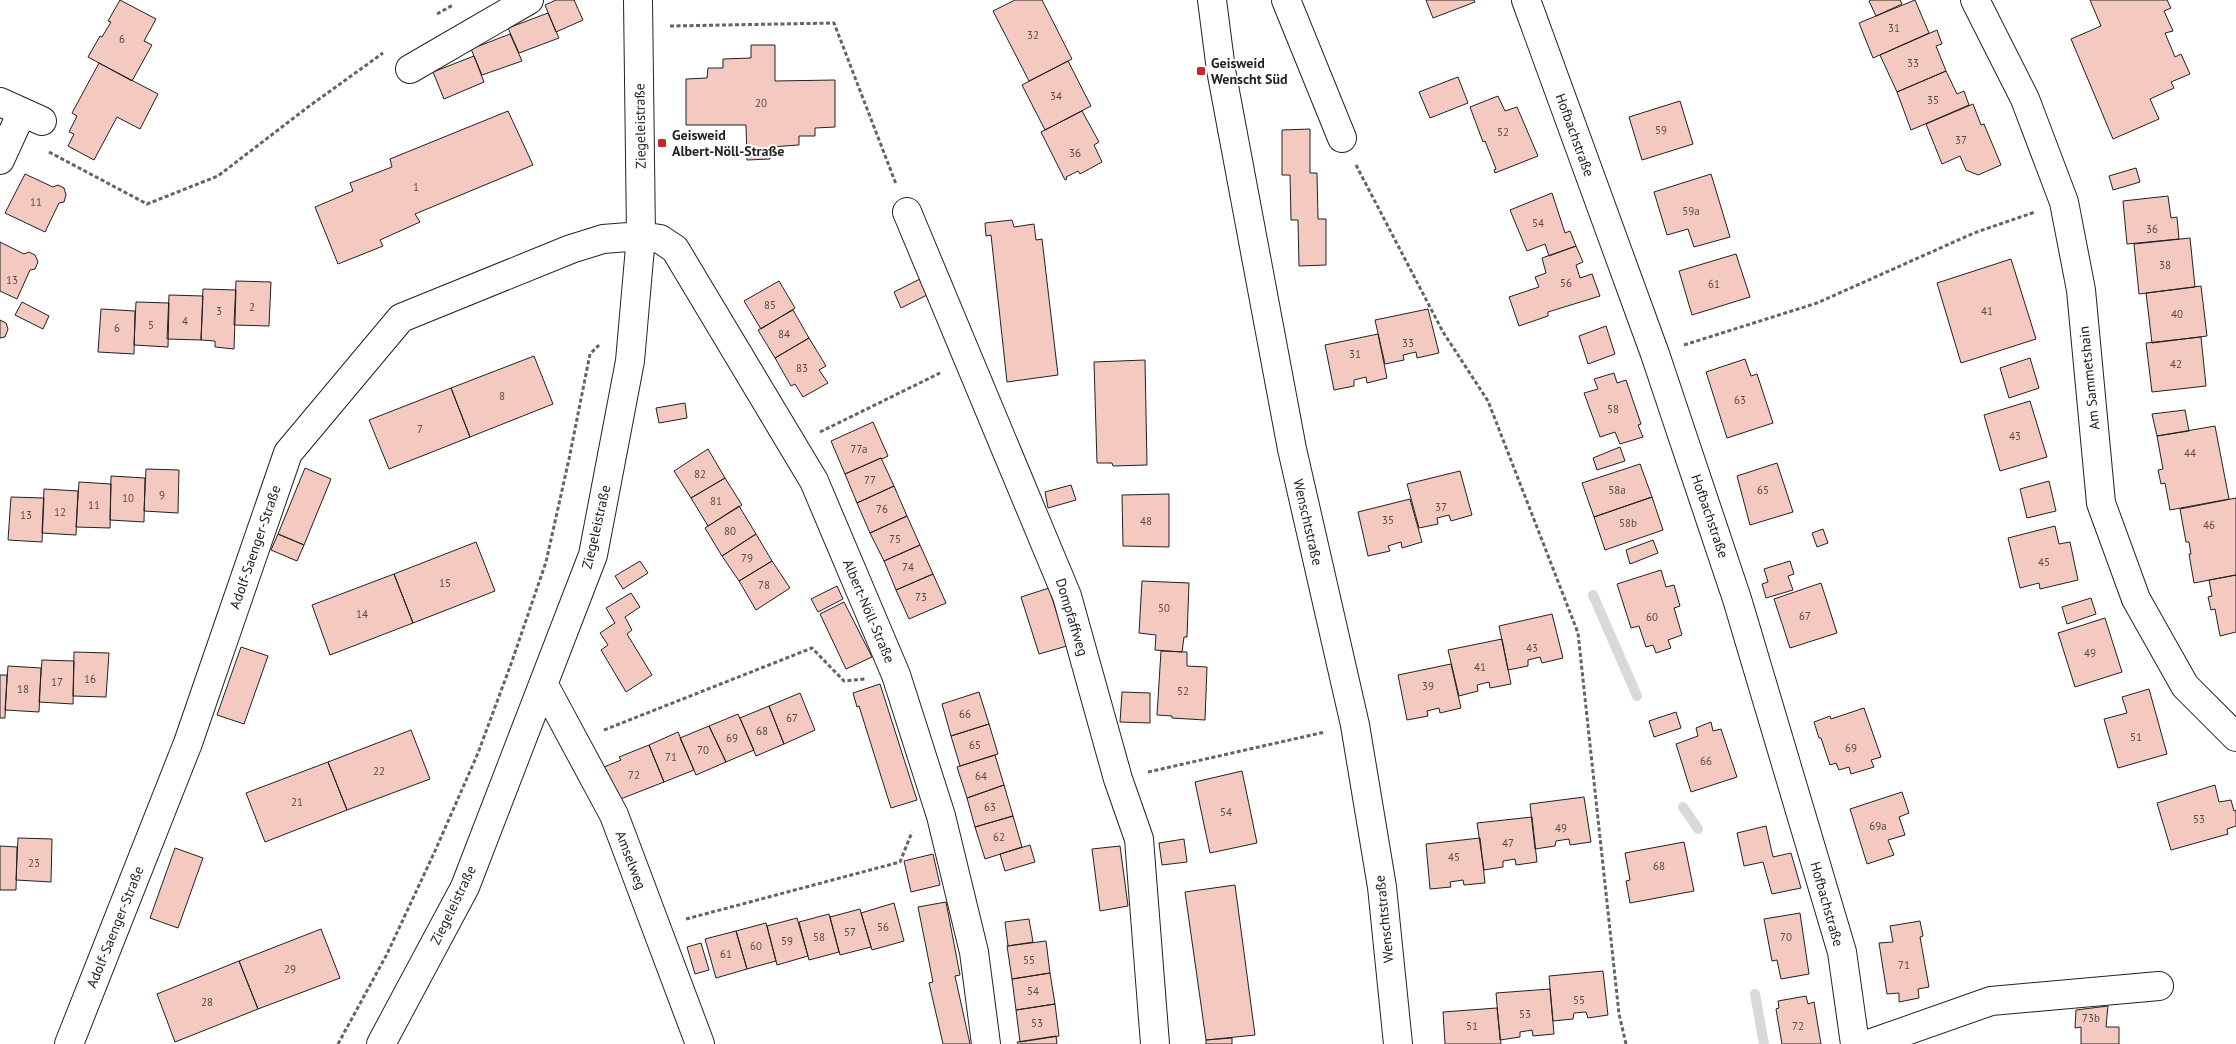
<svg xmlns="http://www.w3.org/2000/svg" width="2236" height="1044" font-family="'PT Sans',sans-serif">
<rect width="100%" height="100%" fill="#fff"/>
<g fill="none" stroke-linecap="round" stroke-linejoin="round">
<path stroke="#d9d9d9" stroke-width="10" d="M1593 595 1637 696
M1683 807 1698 829
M1755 994 1764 1044"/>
</g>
<path fill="#f3c9c0" stroke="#222" d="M120 0 156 19 144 41 152 45 132 81 88 57 100 36 102 37 111 22 108 21Z
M556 0H574L583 20 556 32 545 5Z
M1015 0H1042L1072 59 1029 81 993 11Z
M1426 0H1474L1475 2 1433 18Z
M1871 0H1900L1902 4 1876 16 1869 1Z
M1915 0 1929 33 1873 58 1859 23Z
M2090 0H2167L2171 8 2164 11 2173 31 2165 33 2175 57 2181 54 2190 74 2171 82 2174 88 2150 99 2159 119 2113 139 2071 39 2101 26Z
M548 13 559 38 519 53 508 28Z
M1937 30 1942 44 1936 46 1946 71 1897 92 1880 55Z
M510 34 522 61 482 75 471 49Z
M751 45H775V81L835 80V127L815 128V136H799V145L770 147V159L747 160 746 125H686V79L707 78 708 68H723V59L751 58Z
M474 56 484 82 444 99 433 72Z
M1068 61 1091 106 1045 130 1022 85Z
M99 63 158 94 140 129 117 117 94 160 68 146 74 134 69 132 77 116 72 113Z
M1946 71 1957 94 1964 91 1969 105 1911 130 1897 92Z
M1458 77 1468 103 1430 118 1419 92Z
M1498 96 1505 111 1517 107 1538 156 1495 173 1494 170 1496 169 1485 141 1483 142 1470 107Z
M1680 101 1693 144 1642 160 1629 117Z
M1973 104 1981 125 1984 124 2001 165 1978 175 1966 170 1960 156 1942 164 1926 124Z
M508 111 533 165 415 214 420 222 380 240 383 246 338 264 315 207 353 191 350 183 392 167 390 159Z
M1082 111 1099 142 1094 145 1102 162 1080 174 1078 171 1066 177 1067 179 1065 180 1041 132Z
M1310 129V173H1317L1318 219H1326V265L1299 266 1298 220H1291L1290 175H1282V130Z
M2136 168 2140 182 2113 190 2109 176Z
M25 174 53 187 58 185 64 188 66 195 64 202 59 203 45 232 5 213Z
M1711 174 1730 237 1694 247 1688 229 1667 235 1654 192Z
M1552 193 1565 233 1570 231 1576 246 1549 256 1545 244 1527 251 1510 210Z
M2168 196 2171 218 2177 217 2179 239 2127 244 2123 201Z
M1012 220 1014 227 1034 224 1036 240 1042 239 1058 375 1007 382 991 235 986 236 985 223Z
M2190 238 2195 287 2139 294 2134 244Z
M0 242 24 254 29 252 35 255 38 262 35 269 30 270 17 299 0 291Z
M1576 246 1583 262 1576 265 1580 278 1592 274 1600 296 1548 312V316L1519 326 1509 297 1539 287 1535 277 1546 273 1542 258Z
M1736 254 1750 297 1692 315 1679 271Z
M2011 259 2036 339 1961 363 1937 283Z
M922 278 929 294 901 308 894 292Z
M236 281 271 282 269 326 234 325Z
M779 281 795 308 761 329 744 301Z
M2201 286 2207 336 2152 343 2146 293Z
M203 289 236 290 234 349 215 347V341L201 340Z
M169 295 203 296 201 340 167 339Z
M22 302 49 316 43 329 15 315Z
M136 302 169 303 168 347 134 345Z
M101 309 135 311 134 354 98 352Z
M1428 309 1439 353 1417 358 1416 352 1403 355 1404 360 1385 364 1375 320Z
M793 310 809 338 775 358 758 330Z
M0 320 6 323 8 329 5 337 0 338Z
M1606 326 1615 354 1588 364 1579 336Z
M1378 334 1387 378 1367 383 1366 377 1354 380V386L1334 390 1325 345Z
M2201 337 2206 386 2152 392 2146 343Z
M809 338 826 366 819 370 828 383 803 397 795 384 791 386 775 358Z
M534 356 553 404 470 437 451 388Z
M2030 358 2039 388 2009 398 2000 368Z
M1745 359 1751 376 1757 374 1773 423 1727 438 1706 372Z
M1145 360 1147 465 1113 466 1112 463H1097L1094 362Z
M1614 373 1617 383 1626 380 1641 424 1638 425 1643 437 1620 444 1615 432 1600 437 1584 393 1598 389 1594 379Z
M451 388 470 437 389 469 369 420Z
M2030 401 2047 457 2000 471 1984 415Z
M685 403 687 418 659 423 656 408Z
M2185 410 2189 431 2157 436 2152 414Z
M873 422 888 456 882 459 881 458 845 474 831 441Z
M2215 426 2229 499 2170 510 2165 483 2161 484 2158 470 2163 469 2157 436Z
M1620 447 1625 461 1597 470 1593 458Z
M708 449 725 478 691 498 674 471Z
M881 458 894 486 857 503 845 474Z
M1777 463 1793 512 1750 525 1737 476Z
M1640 464 1652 497 1594 517 1582 483Z
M305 468 331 479 304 545 278 534Z
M146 469 179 470 178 513 144 511Z
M1460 471 1472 515 1451 521 1449 515 1437 518 1438 524 1419 528 1407 484Z
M111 476 145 478 144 522 110 520Z
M725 478 742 505 708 526 691 498Z
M2049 481 2056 511 2027 518 2020 489Z
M79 482 111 484 110 528 76 527Z
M1071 485 1076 500 1048 508 1045 492Z
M894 486 907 516 870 533 857 503Z
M44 489 78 491 76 535 42 533Z
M1169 494V547L1123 546 1122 495Z
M11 497 44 498 42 542 8 540Z
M1652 497 1663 530 1605 550 1594 517Z
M2236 498V575L2194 583 2189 554H2191L2189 542H2186L2180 509Z
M1410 499 1422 542 1402 548 1401 542 1388 546 1390 551 1368 556 1358 512Z
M739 506 756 534 722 556 705 528Z
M907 516 920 545 884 561 870 533Z
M2055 526 2059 544 2070 542 2078 580 2040 589 2039 583 2020 588 2008 538Z
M1823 529 1828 543 1817 547 1812 533Z
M278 534 304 545 297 561 271 550Z
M756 534 772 561 739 581 722 556Z
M1653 540 1658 553 1630 564 1626 550Z
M476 542 495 591 413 623 394 574Z
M920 545 933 574 896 590 884 561Z
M640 561 648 573 623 589 615 576Z
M772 561 790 588 756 610 739 581Z
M1790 561 1794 574 1788 576 1793 590 1766 598 1762 584 1768 582 1764 569Z
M1661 570 1666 587 1674 585 1680 606 1674 608 1682 635 1668 640 1671 648 1656 653 1653 645 1646 647 1639 626 1631 628 1617 584Z
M394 574 413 623 330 655 312 605Z
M933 574 946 603 909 619 896 590Z
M2236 575V632L2220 636 2215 609 2211 610 2208 597 2212 596 2209 580Z
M1142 581 1189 583 1187 637H1184L1182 652 1155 650 1156 635 1139 633Z
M1821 583 1837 633 1790 648 1774 599Z
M837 586 843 599 818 612 811 599Z
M1049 588 1067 646 1039 654 1021 597Z
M631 593 640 607 625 617 632 630 627 634 652 675 626 692 601 650 608 645 600 633 615 623 606 608Z
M2091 598 2096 614 2067 624 2062 607Z
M844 602 872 657 846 669 820 614Z
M1552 614 1563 658 1542 663 1540 657 1528 660V666L1508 670 1499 626Z
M2105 618 2122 672 2075 687 2058 633Z
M1502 639 1511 684 1490 688 1489 682 1477 685 1478 691 1459 696 1448 650Z
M241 647 268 656 244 724 217 715Z
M1161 651 1187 652V666L1207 667 1205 720 1172 718V716L1157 715Z
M74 652 109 653 106 697 73 696Z
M42 660 74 661 73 704 39 702Z
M1451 664 1461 708 1440 713 1439 708 1427 711 1428 716 1407 720 1398 675Z
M8 666 41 668 39 712 5 710Z
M0 675H7L5 718H0Z
M880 684 917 800 891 808 859 706 857 707 853 693Z
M2149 689 2167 754 2118 768 2104 719 2127 713 2122 697Z
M979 692 989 724 951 736 942 704Z
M1122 692 1150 693V723L1120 722Z
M800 693 815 730 784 744 769 706Z
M769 706 784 744 756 756 740 718Z
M1864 708 1881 757 1871 760 1874 767 1851 774 1849 767 1839 770 1836 763 1830 765 1821 738H1819L1814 722 1830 716 1831 719Z
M1676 712 1681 728 1654 737 1649 721Z
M738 714 754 750 726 762 709 726Z
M1711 722 1713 731 1721 729 1737 777 1691 792 1676 744 1698 736 1696 728Z
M989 724 998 754 960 766 951 736Z
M709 726 726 762 696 775 680 738Z
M411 730 430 779 347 810 328 762Z
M678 732 694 770 664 782 649 745Z
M649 745 664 782 618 800 604 767 621 760 619 757Z
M995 755 1004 785 967 798 957 767Z
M328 762 347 810 265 842 246 793Z
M1242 771 1257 843 1210 853 1195 782Z
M1004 785 1013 816 975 827 967 798Z
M2215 785 2219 802 2231 800 2234 811 2236 810V826L2227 829 2228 834 2171 850 2157 803Z
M1902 792 1909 813 1899 817 1905 835 1888 840 1894 855 1867 864 1850 809Z
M1584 797 1591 842 1570 845 1569 839 1556 841 1555 846 1535 849 1530 804Z
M1013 816 1022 847 985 859 975 827Z
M1532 817 1537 862 1516 865 1515 859 1503 861V867L1484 870 1477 823Z
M1766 826 1773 857 1791 853 1801 888 1772 894 1763 862 1744 866 1737 833Z
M18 838 52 839 51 882 16 880Z
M1480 838 1485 883 1464 885 1463 880 1450 882 1451 887 1430 889 1426 844Z
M1184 839 1187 862 1162 865 1159 843Z
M1684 842 1694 891 1630 903 1626 881 1630 880 1625 853Z
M1030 845 1035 862 1005 871 1000 854Z
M0 846 17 847 16 890H0Z
M1120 846 1128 906 1100 911 1092 849Z
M175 848 203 858 178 928 150 918Z
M933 854 940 885 911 892 904 861Z
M1235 885 1255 1035 1206 1040 1185 892Z
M946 902 960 975 955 976 970 1044H943L929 983 933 982 918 907Z
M894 903 904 941 872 950 861 913Z
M860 909 871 947 840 955 830 917Z
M1800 913 1809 974 1781 979 1777 960 1772 961 1764 919Z
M829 914 839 952 809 960 799 922Z
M797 918 808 956 777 965 767 926Z
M1029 919 1033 942 1008 946 1005 922Z
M1920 921 1923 936 1920 937 1929 987 1918 989 1919 998 1899 1002V993L1887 994 1879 943 1893 942 1890 926Z
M766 923 776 961 747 969 736 931Z
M321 929 340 978 258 1009 239 961Z
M736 931 747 969 716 978 705 939Z
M1046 941 1050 973 1012 979 1007 946Z
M701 943 709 970 695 974 687 947Z
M239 961 258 1009 175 1042 157 994Z
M1603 971 1608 1015 1588 1018 1586 1012 1574 1013 1573 1019 1553 1021 1549 976Z
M1050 973 1055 1004 1016 1010 1012 979Z
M1550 989 1554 1034 1533 1036 1532 1030 1520 1032V1037L1500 1040 1496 993Z
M1806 996 1808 1004 1814 1002 1821 1044H1782L1776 1009 1779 1008 1778 1001Z
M1055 1004 1059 1036 1020 1042 1016 1010Z
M2108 1006 2106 1027H2119V1044H2081V1027L2075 1028 2076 1010Z
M1497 1008 1501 1044H1445L1443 1012Z
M1056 1036 1057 1044H1018L1017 1042Z
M1232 1038V1044H1206V1040Z"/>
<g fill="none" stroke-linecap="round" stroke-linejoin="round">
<defs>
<path id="minor" d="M1212 0 1221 70 1292 449 1355 725 1382 887 1398 1044
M1286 0 1342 138
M1526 0 1655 354 1737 599 1842 952 1855 1044
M1975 0 2025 99 2064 202 2081 290 2101 503 2136 599 2185 686 2236 737
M410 69 529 0
M0 102 42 121
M0 160 22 112
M907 212 1067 596 1118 779 1139 839 1155 1044
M544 685 614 815 700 1044
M69 1044 188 743 288 453 401 318 571 249 603 239 641 236 660 239 675 249 814 481 896 675 941 816 974 952 986 1044
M381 1044 465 887 593 555 630 361 641 236 638 0
M1869 1044 1991 1001 2159 986"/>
</defs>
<use href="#minor" stroke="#222" stroke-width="30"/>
<path stroke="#646464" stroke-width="3" stroke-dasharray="4 2.5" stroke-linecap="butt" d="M437 14 453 5
M670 26 834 23 896 184
M49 152 147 204 218 176 308 107 383 53
M1356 165 1443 332 1488 401 1578 633 1619 1014 1626 1044
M1684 345 1817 303 1974 233 2035 212
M820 432 940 373
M604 730 812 648 844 681 865 679
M1148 772 1325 732
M686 919 900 862 912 832
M338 1044 387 954 435 851 478 753 511 664 546 562 569 459 590 354 599 345"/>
<use href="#minor" stroke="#fff" stroke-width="28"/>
</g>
<g fill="#c62828" stroke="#fff" stroke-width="2">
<rect x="1196" y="66" width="10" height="10" rx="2.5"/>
<rect x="657" y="138" width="10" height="10" rx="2.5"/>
</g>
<g text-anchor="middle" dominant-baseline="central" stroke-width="4" stroke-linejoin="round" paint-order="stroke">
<g font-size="11" fill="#564c4a">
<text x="1894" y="28">31</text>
<text x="1033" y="35">32</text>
<text x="122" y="39">6</text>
<text x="1913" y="63">33</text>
<text x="1056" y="96">34</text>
<text x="1933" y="100">35</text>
<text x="761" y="103">20</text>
<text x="1661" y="130">59</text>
<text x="1503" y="132">52</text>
<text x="1961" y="140">37</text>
<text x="1075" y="153">36</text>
<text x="416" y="187">1</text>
<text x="36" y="202">11</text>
<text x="1691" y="211">59a</text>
<text x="1538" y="223">54</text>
<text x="2152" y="229">36</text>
<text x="2165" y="265">38</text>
<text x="12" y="280">13</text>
<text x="1566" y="283">56</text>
<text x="1714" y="284">61</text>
<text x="770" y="305">85</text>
<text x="252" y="307">2</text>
<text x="219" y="311">3</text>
<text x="1987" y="311">41</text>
<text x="2177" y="314">40</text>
<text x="185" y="321">4</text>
<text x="151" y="325">5</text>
<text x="117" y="328">6</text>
<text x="784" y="334">84</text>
<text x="1408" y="343">33</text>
<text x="1355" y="354">31</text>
<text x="2176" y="364">42</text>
<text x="802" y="368">83</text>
<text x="502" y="396">8</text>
<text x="1740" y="400">63</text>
<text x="1613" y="409">58</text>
<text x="420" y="429">7</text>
<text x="2015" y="436">43</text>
<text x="859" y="449">77a</text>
<text x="2190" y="453">44</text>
<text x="700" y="474">82</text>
<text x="870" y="480">77</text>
<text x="1617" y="490">58a</text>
<text x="1763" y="490">65</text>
<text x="162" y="495">9</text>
<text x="128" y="498">10</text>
<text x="716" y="501">81</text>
<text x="94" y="505">11</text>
<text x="1441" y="507">37</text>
<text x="882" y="509">76</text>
<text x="60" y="512">12</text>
<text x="26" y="515">13</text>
<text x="1388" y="520">35</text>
<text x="1146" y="521">48</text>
<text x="1628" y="523">58b</text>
<text x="2209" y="525">46</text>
<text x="730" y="531">80</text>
<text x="895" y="539">75</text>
<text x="747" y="558">79</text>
<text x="2044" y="562">45</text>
<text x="908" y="567">74</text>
<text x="445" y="583">15</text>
<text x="764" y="585">78</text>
<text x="921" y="597">73</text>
<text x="1164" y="608">50</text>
<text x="362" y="614">14</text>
<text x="1805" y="616">67</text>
<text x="1652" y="617">60</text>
<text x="1532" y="648">43</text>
<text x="2090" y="653">49</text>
<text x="1480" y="667">41</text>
<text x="90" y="679">16</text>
<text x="57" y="682">17</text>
<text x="1428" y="686">39</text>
<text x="23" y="689">18</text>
<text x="1183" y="691">52</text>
<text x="965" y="714">66</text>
<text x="792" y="718">67</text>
<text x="762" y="731">68</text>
<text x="2136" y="737">51</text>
<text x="732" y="738">69</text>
<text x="975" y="745">65</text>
<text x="1851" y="748">69</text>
<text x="703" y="750">70</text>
<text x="671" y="757">71</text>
<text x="1706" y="761">66</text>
<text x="379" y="771">22</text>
<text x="634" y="775">72</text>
<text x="981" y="776">64</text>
<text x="297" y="802">21</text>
<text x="990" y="807">63</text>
<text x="1226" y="812">54</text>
<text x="2199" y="819">53</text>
<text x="1878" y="826">69a</text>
<text x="1561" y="828">49</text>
<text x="999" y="837">62</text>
<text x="1508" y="843">47</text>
<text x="1454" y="857">45</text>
<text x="34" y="863">23</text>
<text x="1659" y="866">68</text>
<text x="883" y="927">56</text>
<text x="850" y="932">57</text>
<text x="819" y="937">58</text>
<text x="1786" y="937">70</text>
<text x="787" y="941">59</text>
<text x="756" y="946">60</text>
<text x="726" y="954">61</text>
<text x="1029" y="960">55</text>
<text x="1904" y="965">71</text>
<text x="290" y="969">29</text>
<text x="1033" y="991">54</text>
<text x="1579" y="1000">55</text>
<text x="207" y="1002">28</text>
<text x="1525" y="1014">53</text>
<text x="2091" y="1018">73b</text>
<text x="1037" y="1023">53</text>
<text x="1472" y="1026">51</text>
<text x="1798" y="1026">72</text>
</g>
<g font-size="14" font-weight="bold" fill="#222" stroke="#fff" text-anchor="start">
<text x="1211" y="63">Geisweid<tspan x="1211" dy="16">Wenscht Süd</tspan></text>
<text x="672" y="135">Geisweid<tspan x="672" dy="16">Albert-Nöll-Straße</tspan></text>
</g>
<g font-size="14" fill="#222" stroke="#fff">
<text transform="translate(640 126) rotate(-91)">Ziegeleistraße</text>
<text transform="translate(1575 135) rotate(70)">Hofbachstraße</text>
<text transform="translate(2089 378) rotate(-96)">Am Sammetshain</text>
<text transform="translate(1710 516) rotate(71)">Hofbachstraße</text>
<text transform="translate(1308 522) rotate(77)">Wenschtstraße</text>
<text transform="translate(596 527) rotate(-77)">Ziegeleistraße</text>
<text transform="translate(255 547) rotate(-71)">Adolf-Saenger-Straße</text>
<text transform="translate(869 611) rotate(67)">Albert-Nöll-Straße</text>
<text transform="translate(1072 617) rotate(73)">Dompfaffweg</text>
<text transform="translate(631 860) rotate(69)">Amselweg</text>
<text transform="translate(1827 904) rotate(74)">Hofbachstraße</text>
<text transform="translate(453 905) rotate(-64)">Ziegeleistraße</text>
<text transform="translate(1384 919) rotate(-96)">Wenschtstraße</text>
<text transform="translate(115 927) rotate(-68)">Adolf-Saenger-Straße</text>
</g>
</g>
</svg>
